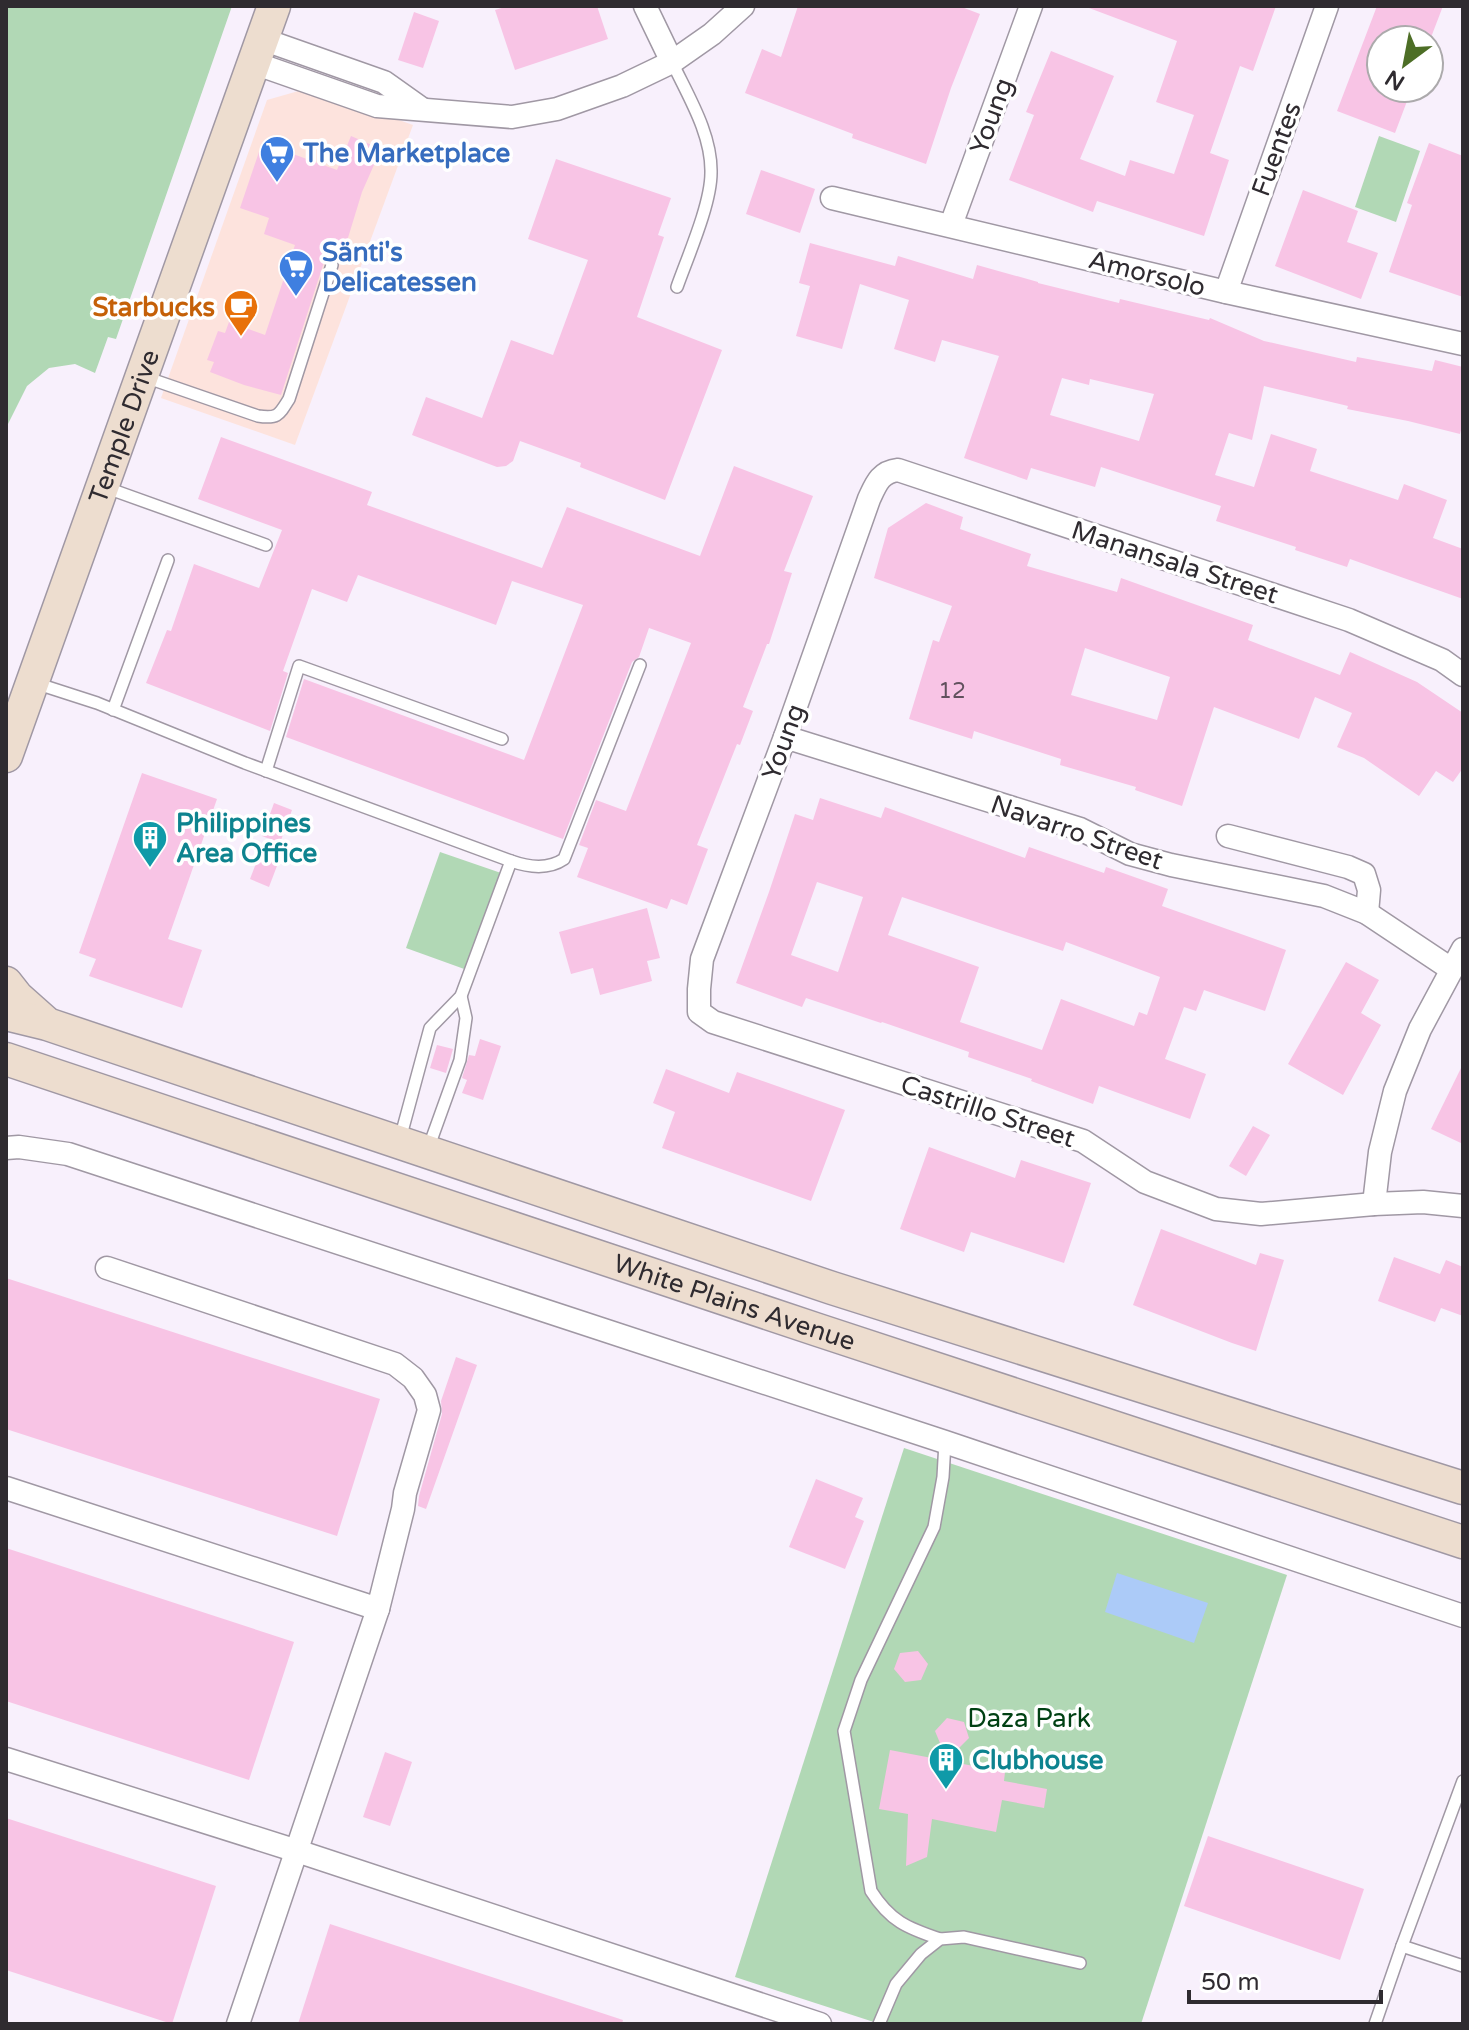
<svg xmlns="http://www.w3.org/2000/svg" width="1469" height="2030" viewBox="0 0 1469 2030" font-family="'Varela Round',sans-serif">
	<style>
		.commercial { fill: #fde3dd }
		.green { fill: #b1d8b5 }
		.water { fill: #accbf8 }
		.building { fill: #f8c4e5; fill-rule: evenodd }
		.lines { fill: none; stroke-linecap: round; stroke-linejoin: round }
		.lane-casing { stroke: #a098a4; stroke-width: 14 }
		.street-casing { stroke: #a098a4; stroke-width: 25 }
		.secondary-casing { stroke: #a098a4; stroke-width: 35 }
		.lane { stroke: #fff; stroke-width: 11 }
		.street { stroke: #fff; stroke-width: 22 }
		.secondary { stroke: #edddcf; stroke-width: 32 }
		.labels { text-anchor: middle; stroke-width: 7; stroke-linejoin: round; paint-order: stroke }
		.number-label { font-size: 22px; fill: #61515d }
		.street-label { font-size: 26px; fill: #2f2b30; stroke: #fff }
		.shop-label { font-size: 26px; font-weight: bold; fill: #366cbe; stroke: #fff; text-anchor: start }
		.food-label { font-size: 26px; font-weight: bold; fill: #c56008; stroke: #fff; text-anchor: end }
		.culture-label { font-size: 26px; font-weight: bold; fill: #0d838f; stroke: #fff; text-anchor: start }
		.park-label { font-size: 26px; fill: #014114; stroke: #fff }
	</style>
	<rect width="100%" height="100%" fill="#f8f0fc"/>
	<!-- commercial -->
	<polygon class="commercial" points="309,88 413,125 295,445 161,398 267,100"/>
	<!-- green -->
	<g class="green">
		<polygon points="6,6 232,6 116,339 108,337 95,373 75,364 49,368 27,386 6,428"/>
		<polygon points="1379,136 1420,151 1396,222 1355,207"/>
		<polygon points="440,852 501,873 467,970 406,948"/>
		<polygon points="904,1448 1287,1575 1141,2024 880,2024 735,1977"/>
	</g>
	<!-- water -->
	<polygon class="water" points="1117,1573 1208,1603 1194,1643 1105,1612"/>
	<!-- building -->
	<g class="building">
		<polygon points="508,6 597,6 608,39 515,70 495,10"/>
		<polygon points="798,6 959,6 980,14 951,88 926,164 852,138 853,134 745,93 762,49 781,57"/>
		<polygon points="1089,6 1276,6 1253,71 1240,66 1210,153 1229,160 1204,236 1097,201 1093,212 1009,180 1034,115 1026,112 1051,51 1114,76 1080,159 1125,176 1130,160 1174,174 1194,115 1156,102 1177,41 1089,8"/>
		<polygon points="1377,6 1443,6 1430,40 1381,40 1381,88 1412,88 1395,133 1337,111"/>
		<polygon points="414,12 439,21 423,68 398,60"/>
		<polygon points="351,136 381,149 362,192 340,264 338,259 334,257 327,258 324,262 281,395 244,385 210,372 214,362 207,360 218,331 225,333 229,322 265,335 295,245 264,234 269,218 240,208 259,152 267,155 271,146 337,170"/>
		<polygon points="1429,143 1463,156 1463,297 1389,272 1412,205 1407,203"/>
		<polygon points="556,159 671,198 658,235 664,237 637,317 722,350 665,500 580,467 581,463 520,441 513,461 506,466 497,467 412,435 426,397 482,418 511,340 553,355 588,260 528,239"/>
		<polygon points="761,170 815,189 800,233 746,214"/>
		<polygon points="1303,190 1358,211 1347,242 1378,253 1361,299 1275,266"/>
		<path d="M810 243 895 266 898 256 973 279 977 265 1038 282V283L1119 303 1120 299 1209 320 1210 318 1264 341 1356 362 1357 357 1432 371 1435 360 1463 367V422L1460 434 1408 421 1347 409 1348 406 1264 386 1252 440 1229 433 1215 475 1254 487 1271 434 1317 449 1310 471 1398 500 1404 484 1447 500 1433 538 1463 549V599L1350 559 1347 567 1295 550 1296 547 1216 521 1221 506 1101 467 1095 487 1031 468 1027 480 964 458 999 356 942 340 935 362 894 349 909 300 860 284 842 349 796 336 810 286 799 283ZM1062 378 1089 385 1090 379 1154 394 1139 441 1050 415Z"/>
		<polygon points="221,437 372,492 367,505 542,568 567,507 700,556 734,466 813,496 784,571 792,573 769,644 767,644 743,707 753,711 740,745 737,744 697,845 708,849 687,905 671,899 667,909 577,877 588,848 579,845 596,800 626,811 691,643 649,628 639,657 632,662 563,839 286,737 304,679 524,760 583,605 512,581 496,625 358,575 347,602 312,589 283,671 288,673 270,731 146,683 167,630 171,631 194,564 259,588 282,530 198,499"/>
		<path d="M926 503 963 517 960 529 1031 554 1027 566 1117 592 1121 578 1253 625 1248 640 1340 675 1350 652 1417 682 1463 713V768L1453 782 1436 771 1419 796 1364 758 1337 747 1352 713 1315 697 1299 739 1214 707 1182 806 1135 790 1136 787 1060 765 1061 759 974 731 972 739 909 719 933 640 939 642 952 606 874 578 888 528ZM1085 648 1170 677 1157 720 1071 695Z"/>
		<polygon points="142,773 217,799 168,939 202,950 182,1008 89,976 96,959 79,953"/>
		<path d="M820 798 881 818 885 807 1025 858 1029 847 1104 873 1106 867 1168 889 1162 906 1286 950 1265 1011 1204 990 1196 1011 1184 1007 1165 1059 1206 1074 1190 1119 1099 1086 1093 1104 1031 1081 1032 1079 968 1057 969 1052 882 1022 881 1023 806 998 802 1007 736 983 769 892 795 814 813 820ZM817 882 863 897 838 972 791 955ZM902 897 1063 951 1066 942 1160 977 1147 1015 1139 1012 1134 1026 1061 999 1042 1050 960 1022 979 967 888 935Z"/>
		<polygon points="274,803 292,810 280,843 262,836"/>
		<polygon points="261,850 280,858 269,887 250,879"/>
		<polygon points="647,908 660,958 647,961 652,981 600,995 593,968 571,974 559,932"/>
		<polygon points="1346,962 1379,980 1361,1013 1381,1025 1343,1095 1288,1064"/>
		<polygon points="480,1039 501,1046 483,1100 462,1093 467,1080 462,1078 469,1055 475,1056"/>
		<polygon points="437,1045 453,1049 446,1073 430,1068"/>
		<polygon points="1463,1064 1463,1144 1431,1129"/>
		<polygon points="666,1069 729,1093 737,1072 845,1110 811,1201 662,1148 675,1112 653,1103"/>
		<polygon points="1253,1126 1270,1135 1246,1176 1229,1166"/>
		<polygon points="929,1147 1015,1178 1021,1160 1091,1183 1064,1263 971,1232 964,1252 900,1229"/>
		<polygon points="1161,1229 1256,1265 1260,1253 1284,1260 1256,1351 1232,1343 1133,1305"/>
		<polygon points="1394,1257 1440,1274 1446,1260 1463,1267 1463,1316 1441,1308 1435,1322 1378,1301"/>
		<polygon points="6,1278 380,1399 337,1536 6,1429"/>
		<polygon points="456,1357 477,1365 426,1509 418,1506 419,1496 442,1414 441,1401"/>
		<polygon points="816,1479 863,1498 855,1517 864,1521 845,1569 789,1547"/>
		<polygon points="6,1548 294,1642 249,1780 6,1701"/>
		<polygon points="918,1651 928,1664 921,1680 905,1682 894,1669 900,1653"/>
		<polygon points="947,1718 964,1722 969,1738 947,1760 935,1731"/>
		<polygon points="890,1750 1005,1772 1004,1781 1047,1789 1044,1808 1002,1800 996,1832 932,1819 927,1857 906,1866 908,1814 879,1809"/>
		<polygon points="385,1752 412,1762 390,1826 363,1817"/>
		<polygon points="6,1818 216,1886 172,2024 6,1970"/>
		<polygon points="1208,1836 1364,1889 1340,1960 1184,1906"/>
		<polygon points="330,1924 623,2020 622,2024 298,2024"/>
	</g>
	<g class="lines">
		<defs>
			<g id="lane">
				<path d="M672 62C688 96 712 134 711 173 711 204 688 256 677 287"/>
				<path d="M142 376 258 416C278 419 279 415 289 399L332 265"/>
				<polyline points="107,488 266,545"/>
				<path d="M35 683 97 703 245 763 511 861C528 867 548 870 564 859L640 665"/>
				<polyline points="113,710 168,560"/>
				<polyline points="266,771 299,666 502,739"/>
				<polyline points="400,1139 430,1028 461,996 511,861"/>
				<polyline points="428,1149 460,1060 466,1018 461,996"/>
				<path d="M940 1939C907 1928 890 1921 871 1891L844 1731 861 1680 934 1527 943 1477 945 1442"/>
				<polyline points="1402,1946 1463,1966"/>
				<polyline points="879,2024 896,1984 921,1954 940,1939 964,1937 1080,1963"/>
				<polyline points="1375,2024 1402,1946 1463,1781"/>
			</g>
			<g id="street">
				<polyline points="645,6 672,62"/>
				<polyline points="262,39 384,82 422,109"/>
				<polyline points="254,63 377,106 512,117 557,109 622,86 672,62 712,34 743,6"/>
				<polyline points="832,198 1226,292 1463,344"/>
				<polyline points="951,225 1031,6"/>
				<polyline points="1226,292 1327,6"/>
				<path d="M1463 675 1442 660 1349 620 898 470C880 472 876 484 869 499L785 737 702 959 699 989V1012L713 1022 1083 1141 1145 1182 1216 1209 1261 1214 1374 1204 1423 1202 1463 1206"/>
				<polyline points="785,737 1080,829 1130,854 1171,865 1324,896 1367,913 1451,969"/>
				<polyline points="1228,836 1348,867 1364,874 1369,890 1367,913"/>
				<polyline points="6,1148 19,1147 68,1154 945,1442 1463,1616"/>
				<polyline points="1374,1204 1380,1152 1395,1091 1420,1029 1463,949"/>
				<polyline points="6,1488 378,1609 403,1509 405,1493 429,1410 425,1395 413,1378 395,1364 107,1268"/>
				<polyline points="6,1759 297,1851 820,2024"/>
				<polyline points="238,2024 378,1609"/>
			</g>
			<g id="secondary">
				<path id="s1" d="M6 756 274 6"/>
				<polyline points="6,983 17,997 44,1021"/>
				<polyline points="6,1014 47,1024 832,1288 1463,1488"/>
				<path id="s2" d="M6 1059 818 1330 1463 1542"/>
			</g>
		</defs>
		<!-- lane casing -->
		<use href="#lane" class="lane-casing"/>
		<!-- street casing -->
		<use href="#street" class="street-casing"/>
		<!-- secondary casing -->
		<use href="#secondary" class="secondary-casing"/>
		<!-- lane -->
		<use href="#lane" class="lane"/>
		<!-- street -->
		<use href="#street" class="street"/>
		<!-- secondary -->
		<use href="#secondary" class="secondary"/>
	</g>
	<!-- icons -->
	<defs>
		<symbol id="supermarket-pin" viewBox="-11 -11 22 30"><path d="M0 17L-7.5 6A9.5 9.5 0 1 1 7.5 6Z" fill="#3f7fe0" stroke="#fff"/><path d="M-6-5.5h2.5l.6 2H6L4.5 2H-2.5L-4.4-4H-6ZM-1.5 3.2a1.3 1.3 0 1 0 .1 0ZM3 3.2a1.3 1.3 0 1 0 .1 0Z" fill="#fff"/></symbol>
		<symbol id="cafe-pin" viewBox="-11 -11 22 30"><path d="M0 17L-7.5 6A9.5 9.5 0 1 1 7.5 6Z" fill="#e8710a" stroke="#fff"/><path d="M-5.5-4.5H6V0H3Q3 3.5 0 3.5H-2.5Q-5.5 3.5-5.5 0ZM3-3.2v2h1.7v-2ZM-6 4.5H4V6H-6Z" fill="#fff"/></symbol>
		<symbol id="building-pin" viewBox="-11 -11 22 30"><path d="M0 17L-7.5 6A9.5 9.5 0 1 1 7.5 6Z" fill="#0f9aa8" stroke="#fff"/><path d="M-4-6H4V6H1V3H-1V6H-4ZM-2.5-4.3h1.7v1.8h-1.7ZM.8-4.3h1.7v1.8H.8ZM-2.5-1h1.7V.8h-1.7ZM.8-1h1.7V.8H.8Z" fill="#fff"/></symbol>
	</defs>
	<g fill-rule="evenodd">
		<use href="#supermarket-pin" x="257" y="133" width="40" height="54"/>
		<use href="#supermarket-pin" x="276" y="247" width="40" height="54"/>
		<use href="#cafe-pin" x="221" y="287" width="40" height="54"/>
		<use href="#building-pin" x="130" y="818" width="40" height="54"/>
		<use href="#building-pin" x="926" y="1740" width="40" height="54"/>
	</g>
	<g class="labels">
		<!-- number labels -->
		<g class="number-label">
			<text x="952" y="698">12</text>
		</g>
		<!-- street labels -->
		<g class="street-label">
			<text transform="translate(991 116) rotate(-70)" y="9">Young</text>
			<text transform="translate(1276 149) rotate(-70)" y="9">Fuentes</text>
			<text transform="translate(1147 273) rotate(14)" y="9">Amorsolo</text>
			<text dy="9" stroke="none"><textPath href="#s1" startOffset="350">Temple Drive</textPath></text>
			<text transform="translate(1175 562) rotate(18)" y="9">Manansala Street</text>
			<text transform="translate(783 742) rotate(-70)" y="9">Young</text>
			<text transform="translate(1077 832) rotate(19)" y="9">Navarro Street</text>
			<text transform="translate(988 1111) rotate(18)" y="9">Castrillo Street</text>
			<text dy="9" stroke="none"><textPath href="#s2" startOffset="768">White Plains Avenue</textPath></text>
		</g>
		<!-- shop labels -->
		<g class="shop-label">
			<text x="303" y="162">The Marketplace</text>
			<text x="322" y="261">Sänti's<tspan x="322" dy="30">Delicatessen</tspan></text>
		</g>
		<!-- food labels -->
		<g class="food-label">
			<text x="215" y="316">Starbucks</text>
		</g>
		<!-- culture labels -->
		<g class="culture-label">
			<text x="176" y="832">Philippines<tspan x="176" dy="30">Area Office</tspan></text>
			<text x="972" y="1769">Clubhouse</text>
		</g>
		<!-- park labels -->
		<g class="park-label">
			<text x="1029" y="1727">Daza Park</text>
		</g>
	</g>
	<!-- border -->
	<rect width="1469" height="2030" fill="none" stroke="#2f2b30" stroke-width="16"/>
	<!-- north arrow -->
	<g transform="translate(1405 64) rotate(212)"><circle r="38" fill="#ffffff" stroke="#acaaac" stroke-width="2"/>
	<path d="M0-6L14 30L0 20L-14 30Z" fill="#4d6e26"/>
	<text y="-12" font-size="22" font-weight="bold" text-anchor="middle" fill="#2f2b30">N</text>
	</g>
	<!-- scale -->
	<path d="M1189 1990v12h192v-12" fill="none" stroke="#2f2b30" stroke-width="4"/>
	<text x="1201" y="1990" font-size="24" fill="#2f2b30" stroke="#ffffff" stroke-width="6" paint-order="stroke">50 m</text>
</svg>
